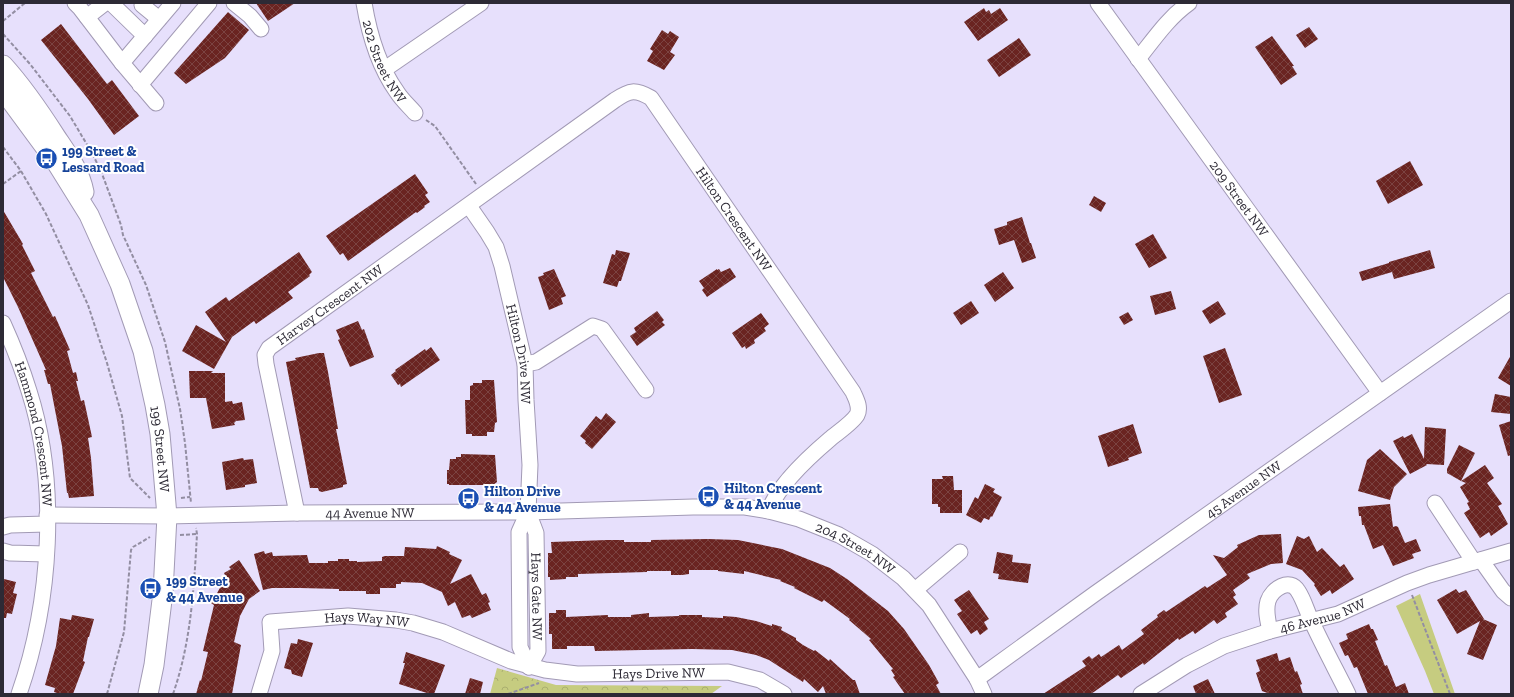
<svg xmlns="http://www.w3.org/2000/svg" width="1514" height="697" viewBox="0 0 1514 697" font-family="'Zilla Slab',serif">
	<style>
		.grass { fill: #c6cc80 }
		.park { fill: url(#park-crowns) }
		.building { fill: url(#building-cross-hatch) }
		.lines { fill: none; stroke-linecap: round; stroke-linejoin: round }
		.minor-casing { stroke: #a29ab5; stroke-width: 17 }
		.major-casing { stroke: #a29ab5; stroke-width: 21 }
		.path { stroke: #938ea2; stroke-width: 2; stroke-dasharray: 4 2; stroke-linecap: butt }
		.minor { stroke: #fff; stroke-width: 15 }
		.major { stroke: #fff; stroke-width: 19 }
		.labels { text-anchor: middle; stroke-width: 4; stroke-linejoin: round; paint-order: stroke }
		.street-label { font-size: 14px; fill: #2d2a35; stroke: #fff }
		.transit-label { font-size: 14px; font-weight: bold; fill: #164399; stroke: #fff; text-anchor: start }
	</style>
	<defs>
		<pattern id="park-crowns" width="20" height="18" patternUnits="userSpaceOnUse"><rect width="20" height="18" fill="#c6cc80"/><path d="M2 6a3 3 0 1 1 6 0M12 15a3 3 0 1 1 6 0" fill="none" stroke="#aaaf6f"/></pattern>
		<pattern id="building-cross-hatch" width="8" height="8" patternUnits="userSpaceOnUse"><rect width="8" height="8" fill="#6a2421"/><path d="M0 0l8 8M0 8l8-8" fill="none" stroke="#7b4341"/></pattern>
	</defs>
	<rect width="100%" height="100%" fill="#e7e0fc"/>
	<!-- grass -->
	<polygon class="grass" points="1420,594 1455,694 1434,694 1425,671 1396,606"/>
	<!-- park -->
	<polygon class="park" points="497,668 556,685 722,686 711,694 490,694"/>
	<!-- building -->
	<g class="building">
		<polygon points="256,3 295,3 268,21"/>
		<polygon points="984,8 986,12 989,10 991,14 1000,8 1008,20 978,41 964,22"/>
		<polygon points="228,12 249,30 225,58 186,84 174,73"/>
		<polygon points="61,24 107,84 112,80 139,116 114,135 88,99 41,40"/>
		<polygon points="1309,27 1318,39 1305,48 1296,35"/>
		<polygon points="662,30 668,34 670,31 679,37 670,52 675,55 664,70 647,61 653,51 650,49"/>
		<polygon points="1272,36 1294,66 1292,66 1297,74 1281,85 1255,47"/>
		<polygon points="1019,38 1031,55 999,77 987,60"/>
		<polygon points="1410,161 1423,185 1388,204 1376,181"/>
		<polygon points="415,174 428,193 425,195 430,202 424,206 425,207 417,213 416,212 348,261 343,253 340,255 326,236"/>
		<polygon points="1094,196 1106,203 1101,212 1089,205"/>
		<polygon points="3,210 23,244 22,245 35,271 31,273 53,317 55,316 70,350 67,351 73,373 76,372 78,381 76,381 81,401 84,400 92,437 88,438 91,458 94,496 69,498 68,493 67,493 62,446 50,384 48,384 44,370 46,370 18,307 3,277"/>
		<polygon points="1022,217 1030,243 1031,243 1036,258 1022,263 1014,240 999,245 994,229 1007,225 1007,222"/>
		<polygon points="1153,234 1167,258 1149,268 1135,244"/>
		<polygon points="616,250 630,253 621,281 619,281 617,287 603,283 612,254 615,255"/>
		<polygon points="1430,250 1435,268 1394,279 1392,272 1362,281 1359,272 1389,263 1389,262"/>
		<polygon points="299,252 312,272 309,275 310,276 288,292 293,298 256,324 254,321 232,337 214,369 182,351 196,325 226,342 205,312 226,297 229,301"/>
		<polygon points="730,268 736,277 707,297 702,290 704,288 699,281 717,269 717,270 719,269 721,272"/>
		<polygon points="554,269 566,296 561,298 563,304 549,310 538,277 544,275 543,273"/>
		<polygon points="1003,272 1014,288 995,302 984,285"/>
		<polygon points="1171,291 1176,309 1155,315 1150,296"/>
		<polygon points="971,301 979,313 961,325 953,313"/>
		<polygon points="1218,301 1226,314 1210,324 1202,311"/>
		<polygon points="657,311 664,320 662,322 665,325 637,346 630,336 636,332 634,328"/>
		<polygon points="1128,312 1133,320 1124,325 1119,317"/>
		<polygon points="761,313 769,324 764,328 766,331 754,340 755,343 746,349 745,346 742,348 732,333"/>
		<polygon points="358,321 362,330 364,329 374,357 350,367 338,340 340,339 336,330"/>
		<polygon points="431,347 440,360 401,387 400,384 398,385 391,375 396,371 395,370 425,349 426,351"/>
		<polygon points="1225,348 1242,395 1219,403 1203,356"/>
		<polygon points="319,353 324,353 328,372 338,429 336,429 347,484 343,485 343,487 322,492 319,491 318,488 310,488 286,362 296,360 295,358"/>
		<polygon points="1511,355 1511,386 1498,378"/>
		<polygon points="189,371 213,371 211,373 225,373 225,402 232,401 233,404 242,402 245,420 236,421 234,423 235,425 212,429 206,398 190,398"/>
		<polygon points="482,380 494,380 497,422 495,423 494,432 487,432 487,436 472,436 472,434 466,434 465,400 470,400 470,386 473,385 473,383 482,383"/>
		<polygon points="1495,394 1511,397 1511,414 1491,412"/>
		<polygon points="606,413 616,422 592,449 585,443 586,441 580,436 596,416 601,420"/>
		<polygon points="1511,421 1511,455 1508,456 1499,425"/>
		<polygon points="1133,424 1142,453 1128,458 1129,460 1108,467 1098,436"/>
		<polygon points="1425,427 1446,429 1444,465 1426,464 1427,465 1410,474 1393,441 1403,436 1404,438 1412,434 1424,459"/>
		<polygon points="1459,445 1475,453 1461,481 1447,473 1447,469"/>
		<polygon points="1380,449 1407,474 1394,487 1390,500 1358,491 1367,460"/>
		<polygon points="461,454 495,455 497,482 493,485 449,485 449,484 447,484 447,470 449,470 450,459 456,459 456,457 461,457"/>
		<polygon points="243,458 244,460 253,459 257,483 245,485 245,487 226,490 222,462"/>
		<polygon points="1485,465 1494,478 1487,483 1502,504 1498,506 1508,524 1491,536 1489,532 1480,538 1464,513 1470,509 1467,503 1469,502 1460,487 1466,483 1461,481"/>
		<polygon points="942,476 953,476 954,490 962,490 962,513 940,513 940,507 938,507 938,504 932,504 932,479 943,479"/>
		<polygon points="985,484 995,489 993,492 1002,497 992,517 991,516 989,520 984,518 981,523 966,515 975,497 978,499"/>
		<polygon points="1390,504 1393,527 1396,526 1398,527 1405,543 1416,539 1421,551 1412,554 1414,558 1393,566 1383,545 1373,549 1364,525 1362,525 1361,516 1359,516 1358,507"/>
		<polygon points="1281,534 1283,563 1271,564 1247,574 1250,578 1233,590 1236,595 1233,597 1238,604 1225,613 1227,617 1217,624 1214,620 1195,634 1193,631 1179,640 1178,638 1144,665 1143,663 1121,678 1118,675 1091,694 1043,694 1086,666 1082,661 1089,656 1092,659 1099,654 1101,657 1119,645 1122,650 1144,634 1141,630 1158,617 1157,615 1164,610 1166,612 1205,586 1207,588 1227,575 1213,555 1224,558 1238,547 1237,545 1259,535"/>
		<polygon points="1297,536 1304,539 1309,536 1317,552 1322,548 1340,567 1344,564 1354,579 1332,594 1330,590 1321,596 1314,585 1315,584 1302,570 1286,564"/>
		<polygon points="708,539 738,540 782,549 830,568 847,579 888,611 904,629 929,665 939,683 936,685 941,694 905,694 893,677 895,676 891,670 893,669 869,640 871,639 849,620 850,619 824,600 822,602 794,588 795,587 780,581 781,580 744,571 744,574 718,571 718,570 689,570 689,574 682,575 671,575 671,571 647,571 647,572 578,574 578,577 566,577 566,579 550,580 550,577 548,577 548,553 552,553 551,542 607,540 624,540 624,542 651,542 651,540"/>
		<polygon points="437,546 450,552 449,554 462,560 450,584 471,574 482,595 486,593 490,602 488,603 491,610 472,618 470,615 462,618 455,602 448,606 442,592 422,583 401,582 401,584 396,584 396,588 380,588 380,594 366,594 366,591 339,591 339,589 300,588 272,588 263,590 254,554 264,551 265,554 272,552 273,556 307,555 309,563 328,563 328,561 338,561 338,559 349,559 349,561 357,561 357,562 382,561 382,557 385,556 404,556 405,547 436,549"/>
		<polygon points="997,552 1013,555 1012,562 1031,564 1028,583 998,579 999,574 993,573"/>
		<polygon points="239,560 260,591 249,599 240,616 234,642 241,645 232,694 196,694 200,680 201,681 208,652 203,651 214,605 209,602 213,594 216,595 226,577 224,573 231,569 229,567"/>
		<polygon points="4,579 16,582 13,593 17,594 12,614 7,613 6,618 3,618 3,584"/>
		<polygon points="1456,589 1459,593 1466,590 1484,619 1483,619 1497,625 1483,660 1467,654 1480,621 1457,634 1437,600"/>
		<polygon points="969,590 989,619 984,622 988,629 980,635 977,630 971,634 957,614 962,611 954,600"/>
		<polygon points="556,610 566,610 566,617 608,615 608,617 631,617 631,615 649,613 649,617 679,616 679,615 702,615 702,617 723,618 723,616 736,617 756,621 772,626 772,624 782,627 781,630 796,638 796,640 803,645 814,651 815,650 829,661 830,659 853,680 855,680 860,694 826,694 823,686 818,692 804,679 803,682 769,660 756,655 732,650 692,649 595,651 594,646 567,646 567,649 552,649 552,634 549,634 549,613 556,613"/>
		<polygon points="72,615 94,619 89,637 88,637 83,661 85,662 73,694 60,694 54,692 55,688 45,685 56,646 60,618 71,620"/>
		<polygon points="1369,624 1371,629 1373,629 1378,640 1375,641 1385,666 1387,665 1396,687 1405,683 1409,694 1368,694 1357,667 1354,668 1348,655 1345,656 1339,643 1348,639 1346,634"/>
		<polygon points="298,639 313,643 302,677 292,674 291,670 284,668 291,643 297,644"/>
		<polygon points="406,652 445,665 434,694 430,694 399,684 405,663 403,663"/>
		<polygon points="1277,653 1279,661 1290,657 1295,672 1297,671 1302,684 1300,685 1303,694 1270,694 1262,691 1256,673 1260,671 1256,660"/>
		<polygon points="470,678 483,682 480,694 465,694"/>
		<polygon points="1208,679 1215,694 1196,694 1193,686"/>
	</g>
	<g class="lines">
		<defs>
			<g id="minor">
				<polyline points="75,3 80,8 122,63 156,103"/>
				<polyline points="111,3 145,36"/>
				<polyline points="234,3 250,16 261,29"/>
				<path id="s1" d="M364 3C369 33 379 67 397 92 402 100 409 106 415 113"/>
				<path id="s2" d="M1098 3 1380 393"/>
				<polyline points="142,5 159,19"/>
				<polyline points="87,17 105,3"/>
				<path d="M1138 59C1154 39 1168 18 1189 3"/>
				<polyline points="122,63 173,3"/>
				<polyline points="385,69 481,3"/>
				<polyline points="140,85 209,3"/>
				<path id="s3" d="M469 206 487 232 496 247 502 266 525 364 526 400 530 465 528 512 519 532 520 647 529 667"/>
				<path id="s4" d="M3 323C13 345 22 368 29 391 59 485 51 602 19 694"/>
				<polyline points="525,364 536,362 593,326 602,329 646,390"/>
				<polyline points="1435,503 1474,562"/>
				<path id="s5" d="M528 512 536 533 538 651 529 667"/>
				<path id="s6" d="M297 513 266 364 265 355 269 348 615 100C630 90 635 89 651 98L853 392C856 399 861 407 857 415 852 423 837 433 830 439 810 456 777 486 769 511"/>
				<path id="s7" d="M47 515 167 516 297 513 528 512 693 507H745L769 511 799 519 839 535 872 554 903 578 929 605 977 679 984 694"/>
				<polyline points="3,527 10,525 47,524"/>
				<polyline points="3,551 10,553 46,554"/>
				<polyline points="1481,560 1503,591 1511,598"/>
				<polyline points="915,590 960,552"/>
				<path d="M1270 631C1268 621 1265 611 1268 601 1272 589 1290 577 1298 591 1304 600 1307 612 1312 622 1323 646 1336 670 1348 694"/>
				<path id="s8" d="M977 679 1096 593 1511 301"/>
				<path id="s9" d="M259 694 272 651 270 622 348 616 396 620 413 623 443 632 511 661 545 670 577 674 728 672 760 680 784 694"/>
				<path id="s10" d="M1141 694 1187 665 1224 646 1270 631 1338 614 1407 583 1429 575 1511 551"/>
			</g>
			<g id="major">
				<path d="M3 65C23 87 40 112 56 137 68 155 80 171 84 192"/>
				<path id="s11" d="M3 90 56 162 89 215 120 284 143 351 155 405 160 434 167 516 163 592 154 665 148 694"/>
			</g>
		</defs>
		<!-- minor casing -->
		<use href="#minor" class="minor-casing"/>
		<!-- major casing -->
		<use href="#major" class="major-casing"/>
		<!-- path -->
		<g class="path">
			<polyline points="3,21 25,3"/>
			<polyline points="3,34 30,64 70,116 92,153 101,171 121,225 123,235 146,285 165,342 180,409 185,443 191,503"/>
			<polyline points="426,120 435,126 476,184"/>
			<polyline points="3,147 21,171 46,214 88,305 107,363 122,416 130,478 150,498"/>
			<polyline points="3,184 21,171"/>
			<polyline points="181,498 190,497"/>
			<polyline points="180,535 197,534"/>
			<polyline points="1412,595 1450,694"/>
			<polyline points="107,694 124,632 131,550 133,547 150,537"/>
			<path d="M173 694C191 643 194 588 197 534L196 528"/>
			<polyline points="508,694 539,683"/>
		</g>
		<!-- minor -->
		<use href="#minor" class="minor"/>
		<!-- major -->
		<use href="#major" class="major"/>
	</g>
	<!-- icons -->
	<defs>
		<symbol id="bus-disc" viewBox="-11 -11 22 22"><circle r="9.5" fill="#1a4fb4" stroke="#fff"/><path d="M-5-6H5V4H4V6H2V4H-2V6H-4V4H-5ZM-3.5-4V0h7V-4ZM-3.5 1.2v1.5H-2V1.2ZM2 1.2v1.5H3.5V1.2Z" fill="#fff"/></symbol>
	</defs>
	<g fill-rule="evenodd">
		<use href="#bus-disc" x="34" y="146" width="25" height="25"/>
		<use href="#bus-disc" x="696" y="484" width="25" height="25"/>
		<use href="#bus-disc" x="456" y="486" width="25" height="25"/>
		<use href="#bus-disc" x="138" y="576" width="25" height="25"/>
	</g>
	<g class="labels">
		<!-- street labels -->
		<g class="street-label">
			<text dy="5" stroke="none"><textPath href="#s1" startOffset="62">202 Street NW</textPath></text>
			<text dy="5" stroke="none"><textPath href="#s2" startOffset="241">209 Street NW</textPath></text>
			<text dy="5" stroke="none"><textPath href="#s6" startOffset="781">Hilton Crescent NW</textPath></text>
			<text dy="5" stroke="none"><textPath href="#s6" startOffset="244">Harvey Crescent NW</textPath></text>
			<text dy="5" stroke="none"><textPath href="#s3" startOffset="159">Hilton Drive NW</textPath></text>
			<text dy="5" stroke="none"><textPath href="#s4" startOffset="116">Hammond Crescent NW</textPath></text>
			<text dy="5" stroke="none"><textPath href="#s11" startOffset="398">199 Street NW</textPath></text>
			<text dy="5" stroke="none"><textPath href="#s8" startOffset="327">45 Avenue NW</textPath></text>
			<text dy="5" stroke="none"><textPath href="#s7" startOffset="323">44 Avenue NW</textPath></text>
			<text dy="5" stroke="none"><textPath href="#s7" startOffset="817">204 Street NW</textPath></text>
			<text dy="5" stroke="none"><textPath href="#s5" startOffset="86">Hays Gate NW</textPath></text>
			<text dy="5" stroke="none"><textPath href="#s10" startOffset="199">46 Avenue NW</textPath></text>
			<text dy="5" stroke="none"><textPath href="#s9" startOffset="171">Hays Way NW</textPath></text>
			<text dy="5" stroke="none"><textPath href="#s9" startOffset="472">Hays Drive NW</textPath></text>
		</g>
		<!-- transit labels -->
		<g class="transit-label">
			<text x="62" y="156">199 Street &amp;<tspan x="62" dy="16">Lessard Road</tspan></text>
			<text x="724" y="493">Hilton Crescent<tspan x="724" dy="16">&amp; 44 Avenue</tspan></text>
			<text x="484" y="496">Hilton Drive<tspan x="484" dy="16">&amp; 44 Avenue</tspan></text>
			<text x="166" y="586">199 Street<tspan x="166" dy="16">&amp; 44 Avenue</tspan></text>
		</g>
	</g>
	<!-- border -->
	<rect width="1514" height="697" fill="none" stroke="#2d2a35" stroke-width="8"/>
</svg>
